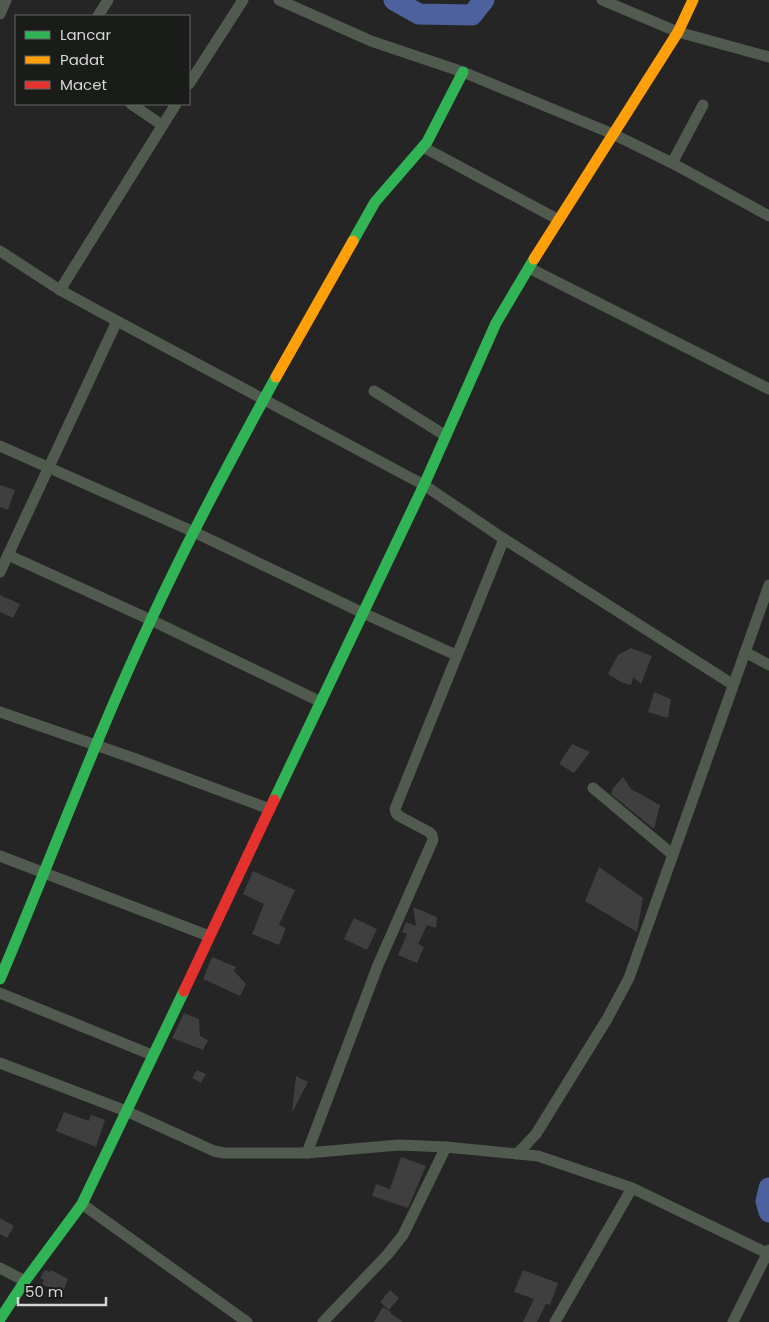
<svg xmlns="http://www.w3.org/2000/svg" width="769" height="1322" viewBox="0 0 769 1322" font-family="Poppins,sans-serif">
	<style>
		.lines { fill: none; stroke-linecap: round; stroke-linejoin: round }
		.river { stroke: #4c619d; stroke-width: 21 }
		.building { fill: #3e3f3e }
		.street { stroke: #505a4e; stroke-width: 11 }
		.fast { stroke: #30b455; stroke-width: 11 }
		.slow { stroke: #ff9f0a; stroke-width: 11 }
		.jam { stroke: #e5322d; stroke-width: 11 }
	</style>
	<rect width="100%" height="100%" fill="#242524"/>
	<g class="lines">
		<!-- river -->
		<g class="river">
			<polyline points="394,0 419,14 472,15 484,0"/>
			<polyline points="769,1188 766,1201 769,1212"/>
		</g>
	</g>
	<!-- building -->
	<g class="building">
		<polygon points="0,485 15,490 8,510 0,507"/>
		<polygon points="0,595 20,604 13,618 0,612"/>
		<polygon points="631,648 652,656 641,684 633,677 631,685 621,682 608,674 618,655"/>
		<polygon points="654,692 671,699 668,718 648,712"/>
		<polygon points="572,744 590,752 574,773 559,764"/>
		<polygon points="623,777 631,789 660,805 654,829 611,794 613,788"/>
		<polygon points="599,867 643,898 637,932 585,901"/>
		<polygon points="253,871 295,890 279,925 286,928 279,945 252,934 264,904 243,894"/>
		<polygon points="413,907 437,917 436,928 427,925 418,944 424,947 417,963 398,955 407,934 402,932 406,922 416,926"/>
		<polygon points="354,918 377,929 367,950 344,939"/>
		<polygon points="212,957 236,967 234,971 246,984 240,996 203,979"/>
		<polygon points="184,1013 199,1019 200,1036 208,1040 203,1050 172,1038"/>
		<polygon points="197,1070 206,1074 201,1083 192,1078"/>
		<polygon points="296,1076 308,1082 293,1111 292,1111"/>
		<polygon points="64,1112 89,1121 91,1115 105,1120 96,1147 56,1131"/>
		<polygon points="401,1157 426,1166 408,1208 372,1196 376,1184 390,1189"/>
		<polygon points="0,1218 14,1226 7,1238 0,1234"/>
		<polygon points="45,1270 49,1272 51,1270 68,1279 62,1294 42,1284 44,1280 40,1278"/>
		<polygon points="523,1270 558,1283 550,1305 546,1304 537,1322 523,1322 534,1299 514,1292"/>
		<polygon points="390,1290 399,1298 389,1310 380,1302"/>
		<polygon points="383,1307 391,1312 390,1313 403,1322 374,1322"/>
	</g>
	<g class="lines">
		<!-- street -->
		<g class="street">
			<polyline points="279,0 371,41 463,72 613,134 672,163 769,216"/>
			<polyline points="602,0 678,32 769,57"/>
			<polyline points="0,14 6,0"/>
			<polyline points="98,16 108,0"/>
			<polyline points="189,84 243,0"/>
			<polyline points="131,104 162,125"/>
			<polyline points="423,147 559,220"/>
			<polyline points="672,163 703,105"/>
			<polyline points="0,251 60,290 117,321 424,485 504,539 732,684"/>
			<polyline points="529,268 769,389"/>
			<polyline points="60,290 176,104"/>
			<polyline points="374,391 446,436"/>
			<polyline points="0,446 194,532 363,613 456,655"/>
			<polyline points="8,555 151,620 321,702"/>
			<polyline points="0,572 117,321"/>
			<polyline points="745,652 769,665"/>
			<polyline points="0,712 133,758 270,809"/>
			<polyline points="593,788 672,854"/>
			<polyline points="0,856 209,936"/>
			<polyline points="0,993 152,1055"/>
			<polyline points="0,1063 126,1111 214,1151 224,1153 307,1153 399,1145 446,1147 538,1156 632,1188 769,1254"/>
			<polyline points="307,1153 378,965 433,840 432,835 429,832 399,816 396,813 395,809 504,539"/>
			<polyline points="517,1154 536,1134 607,1019 629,978 769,585"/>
			<polyline points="82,1204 247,1322"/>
			<polyline points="0,1268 25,1281"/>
			<polyline points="323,1322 388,1254 403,1235 446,1147"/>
			<polyline points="555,1322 632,1188"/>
			<polyline points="733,1322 769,1250"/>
		</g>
		<!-- fast -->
		<g class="fast">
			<polyline points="353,241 375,202 427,142 463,72"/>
			<polyline points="274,800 424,485 496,323 534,259"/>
			<path d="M0 979C51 859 96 737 151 620 189 537 232 457 276 377"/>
			<polyline points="0,1319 25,1281 82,1204 184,991"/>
		</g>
		<!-- slow -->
		<g class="slow">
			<polyline points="534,259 678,32 693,0"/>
			<polyline points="276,377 353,241"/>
		</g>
		<!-- jam -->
		<polyline class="jam" points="184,991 274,800"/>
	</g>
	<!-- legend -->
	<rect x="15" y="15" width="175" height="90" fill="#1a1c1a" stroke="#656765"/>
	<rect x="25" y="31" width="25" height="8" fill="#30b455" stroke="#656765"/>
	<text x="60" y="40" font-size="15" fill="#d5d7d5">Lancar</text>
	<rect x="25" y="56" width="25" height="8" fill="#ff9f0a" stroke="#656765"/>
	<text x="60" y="65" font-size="15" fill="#d5d7d5">Padat</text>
	<rect x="25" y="81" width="25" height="8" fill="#e5322d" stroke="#656765"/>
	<text x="60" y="90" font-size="15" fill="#d5d7d5">Macet</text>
	<!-- scale -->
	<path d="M18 1297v8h88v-8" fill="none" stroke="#d5d7d5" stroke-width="2.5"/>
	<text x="25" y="1297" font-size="15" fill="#d5d7d5" stroke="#1a1c1a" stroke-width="4" paint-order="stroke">50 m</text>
</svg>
